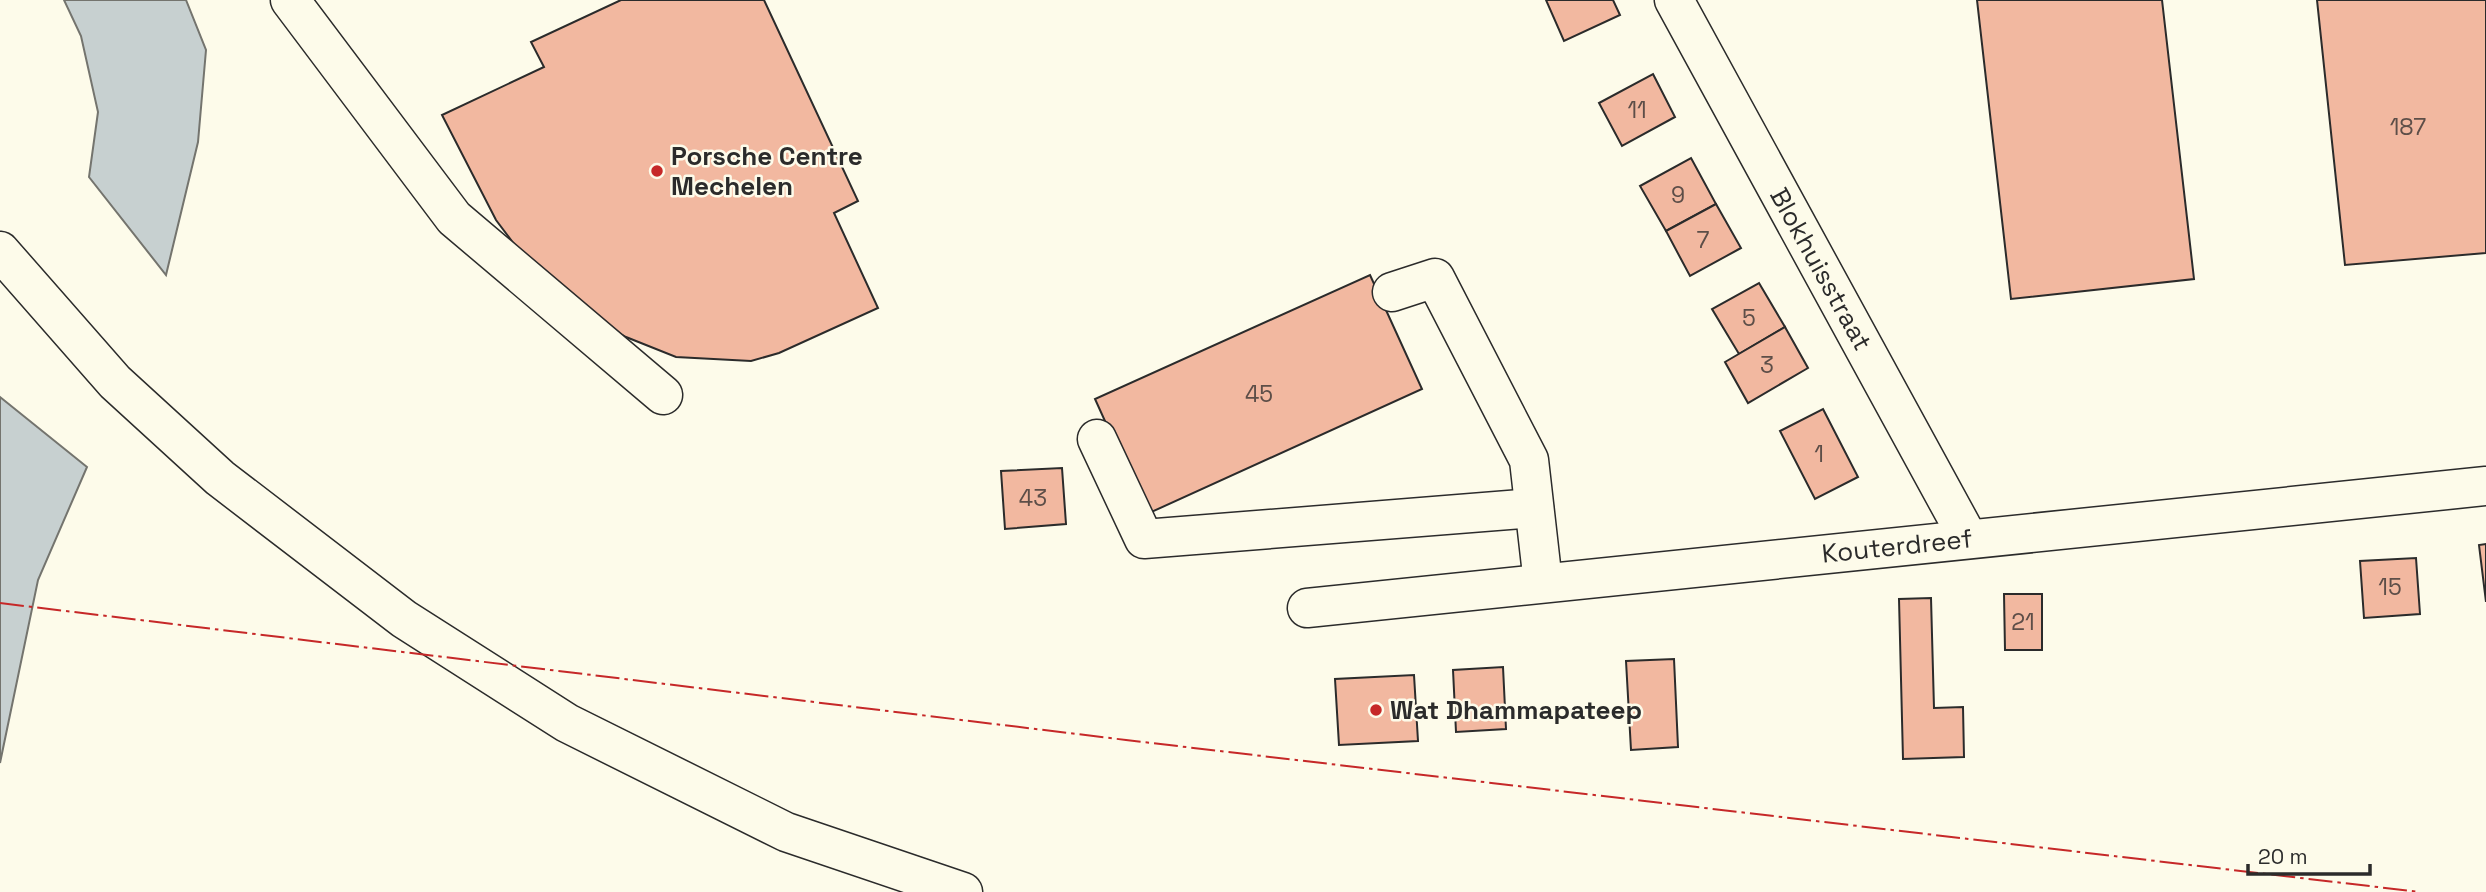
<svg xmlns="http://www.w3.org/2000/svg" width="2486" height="892" viewBox="0 0 2486 892" font-family="'Space Grotesk',sans-serif">
	<style>
		.water { fill: #c7d0d0; stroke: #74746e; stroke-width: 2 }
		.building { fill: #f2b8a0; stroke: #2b2b2b; stroke-width: 2 }
		.lines { fill: none; stroke-linecap: round; stroke-linejoin: round }
		.minor-casing { stroke: #2b2b2b; stroke-width: 41 }
		.highway-casing { stroke: #2b2b2b; stroke-width: 41 }
		.minor { stroke: #fdfbea; stroke-width: 38 }
		.highway { stroke: #fdfbea; stroke-width: 38 }
		.power { stroke: #c62828; stroke-width: 2; stroke-dasharray: 24 5 3.5 5; stroke-linecap: butt }
		.poi-dot { fill: #c62828; stroke: #fdfbea; stroke-width: 2.5 }
		.labels { text-anchor: middle; stroke-width: 5; stroke-linejoin: round; paint-order: stroke }
		.number-label { font-size: 23px; fill: #5d4e48 }
		.poi-label { font-size: 26px; font-weight: bold; fill: #2b2b2b; stroke: #fdfbea; text-anchor: start }
		.street-label { font-size: 26px; fill: #2b2b2b; stroke: #fdfbea }
	</style>
	<rect width="100%" height="100%" fill="#fdfbea"/>
	<!-- water -->
	<g class="water">
		<polygon points="64,0 186,0 206,50 198,142 166,275 89,177 98,112 81,36"/>
		<polygon points="0,397 87,467 38,580 0,763"/>
	</g>
	<!-- building -->
	<g class="building">
		<polygon points="621,0 764,0 858,201 834,213 878,308 779,353 751,361 676,357 626,337 596,320 517,248 496,220 442,115 544,67 531,42"/>
		<polygon points="1546,0 1613,0 1620,15 1564,41"/>
		<polygon points="1977,0 2162,0 2194,279 2011,299"/>
		<polygon points="2317,0 2486,0 2486,253 2345,265"/>
		<polygon points="1653,74 1675,117 1622,146 1599,103"/>
		<polygon points="1691,158 1716,204 1666,231 1640,186"/>
		<polygon points="1716,204 1741,248 1690,276 1666,231"/>
		<polygon points="1370,275 1422,389 1147,514 1095,399"/>
		<polygon points="1759,283 1785,327 1739,354 1712,309"/>
		<polygon points="1785,327 1808,368 1748,403 1725,362"/>
		<polygon points="1823,409 1858,477 1815,499 1780,431"/>
		<polygon points="1062,468 1066,524 1005,529 1001,471"/>
		<polygon points="2486,544 2486,602 2479,545"/>
		<polygon points="2416,558 2420,614 2364,618 2360,561"/>
		<polygon points="2004,594 2042,594 2042,650 2005,650"/>
		<polygon points="1931,598 1934,708 1963,707 1964,757 1903,759 1899,599"/>
		<polygon points="1674,659 1678,747 1631,750 1626,661"/>
		<polygon points="1503,667 1506,729 1456,732 1453,670"/>
		<polygon points="1414,675 1418,741 1339,745 1335,679"/>
	</g>
	<g class="lines">
		<defs>
			<g id="minor">
				<polyline points="290,0 454,218 663,395"/>
				<polyline points="1674,0 1968,538"/>
				<polyline points="1392,292 1435,278 1529,460 1543,583"/>
				<polyline points="1097,439 1144,539 1534,508"/>
				<polyline points="1307,608 2486,486"/>
			</g>
			<polyline id="highway" points="0,251 115,382 220,478 404,619 567,723 786,832 963,892"/>
		</defs>
		<!-- minor casing -->
		<use href="#minor" class="minor-casing"/>
		<!-- highway casing -->
		<use href="#highway" class="highway-casing"/>
		<!-- minor -->
		<use href="#minor" class="minor"/>
		<!-- highway -->
		<use href="#highway" class="highway"/>
		<!-- power -->
		<polyline class="power" points="0,603 1126,740 2420,892"/>
	</g>
	<!-- markers -->
	<g class="poi-dot">
		<circle cx="657" cy="171" r="7"/>
		<circle cx="1376" cy="710" r="7"/>
	</g>
	<g class="labels">
		<!-- number labels -->
		<g class="number-label">
			<text x="1637" y="118">11</text>
			<text x="2408" y="135">187</text>
			<text x="1678" y="203">9</text>
			<text x="1703" y="248">7</text>
			<text x="1749" y="326">5</text>
			<text x="1767" y="373">3</text>
			<text x="1259" y="402">45</text>
			<text x="1819" y="462">1</text>
			<text x="1033" y="506">43</text>
			<text x="2390" y="595">15</text>
			<text x="2023" y="630">21</text>
		</g>
		<!-- poi labels -->
		<g class="poi-label">
			<text x="671" y="165">Porsche Centre<tspan x="671" dy="30">Mechelen</tspan></text>
			<text x="1390" y="719">Wat Dhammapateep</text>
		</g>
		<!-- street labels -->
		<g class="street-label">
			<text transform="translate(1821 269) rotate(61)" y="9">Blokhuisstraat</text>
			<text transform="translate(1897 546) rotate(-6)" y="9">Kouterdreef</text>
		</g>
	</g>
	<!-- scale -->
	<path d="M2248 864v10h122v-10" fill="none" stroke="#2b2b2b" stroke-width="3.5"/>
	<text x="2258" y="864" font-size="21" fill="#2b2b2b" stroke="#fdfbea" stroke-width="5" paint-order="stroke">20 m</text>
</svg>
